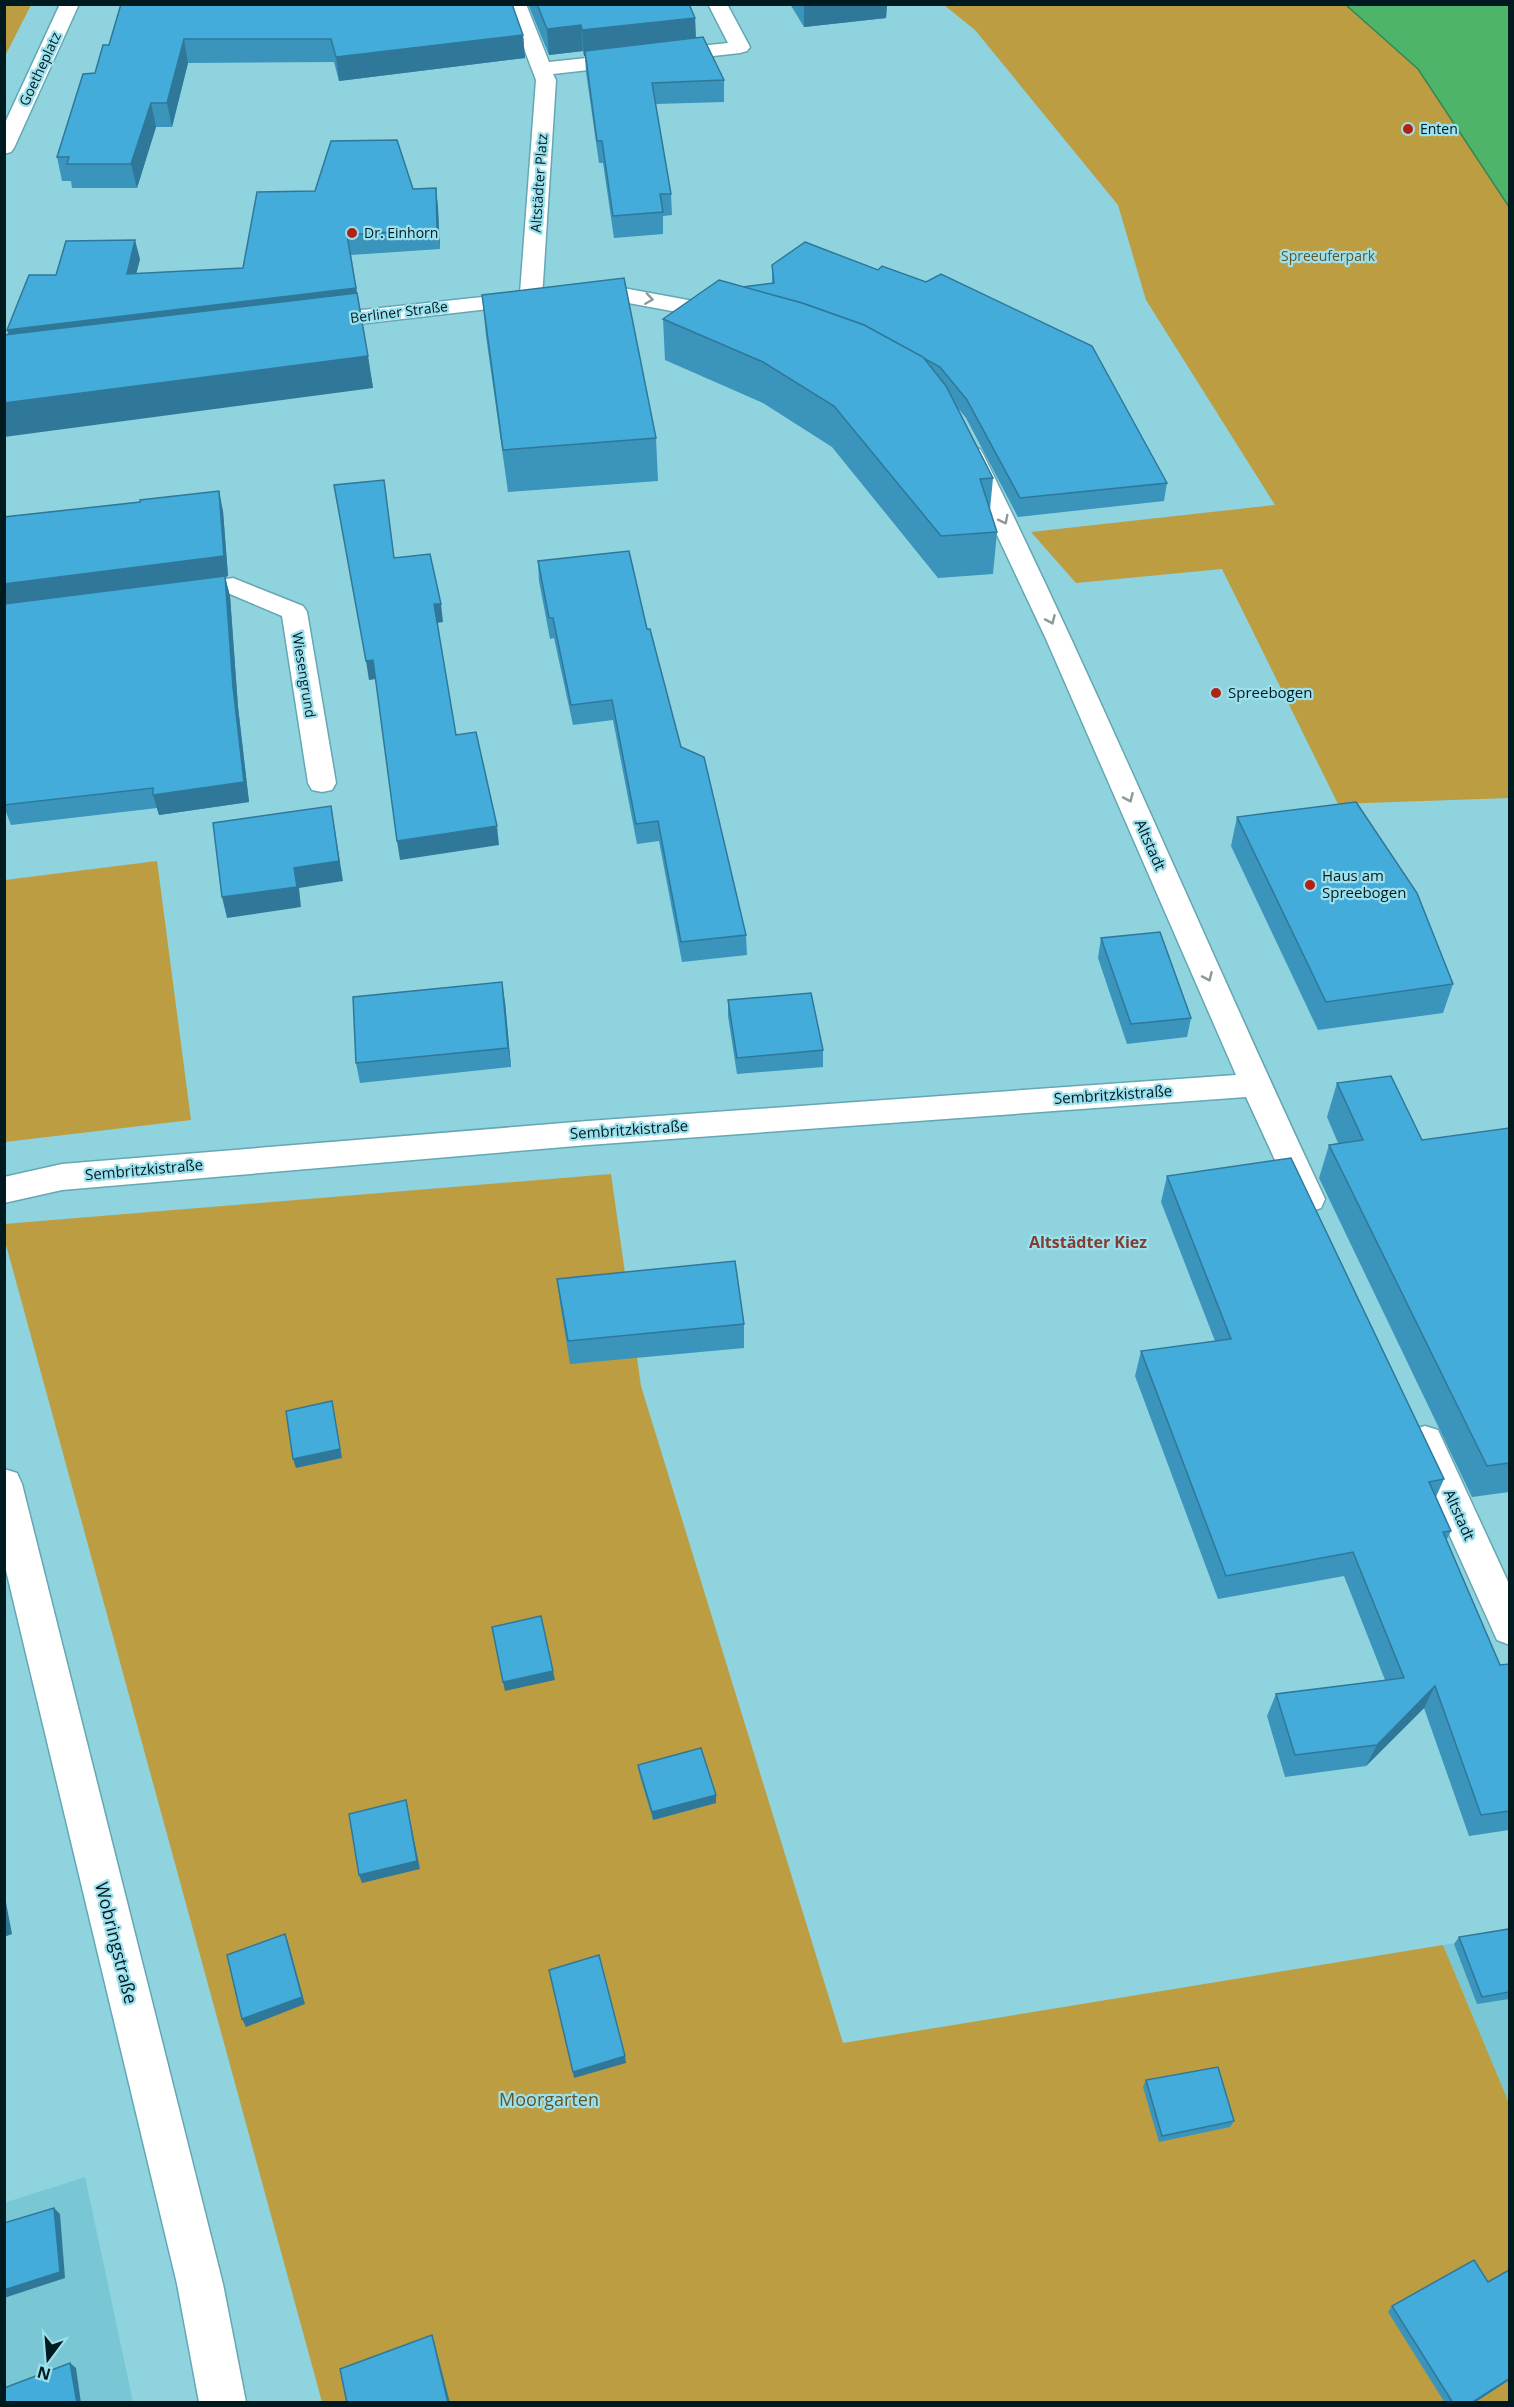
<svg xmlns="http://www.w3.org/2000/svg" width="1514" height="2407" viewBox="0 0 1514 2407" font-family="'Open Sans',sans-serif">
	<style>
		.built { fill: #79c6d4 }
		.green { fill: #bc9d42 }
		.water { fill: #4eb46a; stroke: #378654; stroke-width: 1.5 }
		.lines { fill: none; stroke-linecap: round; stroke-linejoin: round }
		.minor-casing { stroke: #65a7b3; stroke-width: 3 }
		.minor { fill: #fff; fill-rule: evenodd }
		.wall { fill: #3a94bb }
		.shaded-wall { fill: #2f7899 }
		.building { fill: #43acda; stroke: #2f7899; stroke-width: 1.5 }
		.oneway { stroke: #8c989b }
		.poi-dot { fill: #b12215; stroke: #9ce0ed; stroke-width: 2 }
		.labels { text-anchor: middle; stroke-width: 4.5; stroke-linejoin: round; paint-order: stroke }
		.far-street-label { font-size: 14px; fill: #001b20; stroke: #9ce0ed }
		.far-poi-label { font-size: 14px; fill: #001b20; stroke: #9ce0ed; text-anchor: start }
		.far-park-label { font-size: 14px; fill: #655524; stroke: #9ce0ed }
		.poi-label { font-size: 15px; fill: #001b20; stroke: #9ce0ed; text-anchor: start }
		.street-label { font-size: 15px; fill: #001b20; stroke: #9ce0ed }
		.neighbourhood-label { font-size: 16px; font-weight: bold; fill: #823c31; stroke: #9ce0ed }
		.near-street-label { font-size: 18px; fill: #001b20; stroke: #9ce0ed }
		.near-park-label { font-size: 18px; fill: #655524; stroke: #9ce0ed }
	</style>
	<rect width="100%" height="100%" fill="#8fd3df"/>
	<!-- built -->
	<g class="built">
		<polygon points="1509,1935 1509,2103 1443,1945"/>
		<polygon points="85,2177 133,2402 5,2402 4,2203"/>
	</g>
	<!-- green -->
	<g class="green">
		<polygon points="5,4 31,5 5,56 4,5"/>
		<polygon points="944,5 1346,5 1418,69 1509,207 1509,798 1338,804 1222,569 1076,583 1031,532 1275,505 1146,300 1118,205 975,30"/>
		<polygon points="157,861 191,1120 5,1142 5,880"/>
		<polygon points="611,1174 641,1386 843,2043 1443,1945 1509,2103 1509,2402 322,2402 5,1241 4,1224"/>
	</g>
	<!-- water -->
	<polygon class="water" points="1346,5 1509,5 1509,207 1418,69"/>
	<g class="lines">
		<defs>
			<g id="minor">
				<polygon points="60,4 79,4 14,148 11,152 4,154 4,125"/>
				<polygon points="507,4 526,4 549,62 728,43 708,4 727,4 750,47 747,51 740,53 553,74 556,80 542,298 539,303 316,329 308,327 305,322 308,317 316,315 520,293 536,80"/>
				<polygon points="582,287 623,288 726,307 734,309 737,314 734,319 726,321 623,302 574,299 571,294 574,289"/>
				<path d="M971 447 980 449 983 454C1104 699 1209 952 1325 1199L1321 1208 1309 1212 1297 1208 1246 1097 588 1145 62 1190 4 1203V1177L62 1164 588 1121 1236 1075 1046 639 959 454 962 449Z"/>
				<polygon points="233,578 303,606 307,612 336,783 332,790 322,792 312,790 308,783 282,616 230,594 182,601 173,599 169,593 173,587"/>
				<polygon points="1425,1426 1438,1430 1510,1586 1510,1645 1497,1640 1407,1441 1412,1430"/>
				<polygon points="4,1469 17,1473 22,1484 223,2284 246,2402 199,2402 177,2284 4,1562"/>
			</g>
		</defs>
		<!-- minor casing -->
		<use href="#minor" class="minor-casing"/>
		<!-- minor -->
		<use href="#minor" class="minor"/>
	</g>
	<!-- wall -->
	<g class="wall">
		<polygon points="121,4 523,35 525,58 339,81 334,62 188,63 172,127 156,127 137,188 72,188 71,181 62,181 57,157 95,73 109,45"/>
		<polygon points="528,4 689,4 695,18 696,38 724,80 724,102 655,104 671,194 672,215 663,216 663,234 614,238 603,163 599,163 586,72 585,56 584,56 583,51 549,55"/>
		<polygon points="790,4 887,4 886,18 804,27"/>
		<polygon points="436,188 438,208 440,249 351,255 373,388 8,335 56,275 140,259 136,274 243,268 413,189"/>
		<polygon points="772,265 1167,483 1164,501 1018,517 966,418 957,407 993,478 990,510 997,532 993,574 938,578 832,447 763,403 665,360 663,319 742,287 772,283"/>
		<polygon points="482,295 656,438 658,481 508,492 486,336"/>
		<polygon points="223,511 228,576 225,577 230,596 238,707 249,802 159,815 157,808 11,825 4,807 4,517"/>
		<polygon points="538,561 647,629 681,747 746,935 747,955 682,962 659,841 637,844 613,720 573,725 554,638 550,639 539,581"/>
		<polygon points="1237,817 1453,984 1443,1013 1318,1030 1231,846"/>
		<polygon points="1101,938 1191,1018 1187,1037 1127,1044 1098,958"/>
		<polygon points="728,1000 823,1050 823,1067 737,1074 728,1016"/>
		<polygon points="505,1002 511,1067 360,1083 356,1063"/>
		<polygon points="1337,1083 1422,1140 1509,1128 1509,1492 1472,1497 1319,1178 1329,1145 1338,1143 1327,1117"/>
		<polygon points="1167,1176 1444,1479 1436,1497 1451,1531 1446,1541 1500,1665 1509,1664 1509,1830 1469,1836 1424,1708 1366,1766 1285,1777 1267,1716 1276,1694 1385,1680 1344,1576 1218,1599 1135,1376 1141,1351 1215,1341 1161,1202"/>
		<polygon points="557,1279 744,1324 744,1348 570,1364 560,1303"/>
		<polygon points="638,1765 716,1803 653,1820 639,1773"/>
		<polygon points="1509,1929 1509,1999 1477,2004 1454,1944 1459,1937"/>
		<polygon points="1146,2080 1234,2121 1230,2127 1159,2142 1143,2087"/>
		<polygon points="1509,2270 1509,2380 1474,2403 1445,2403 1388,2312 1392,2306 1488,2282"/>
	</g>
	<!-- shaded-wall -->
	<g class="shaded-wall">
		<polygon points="818,4 887,4 886,18 804,27 804,6"/>
		<polygon points="695,18 696,44 584,56 582,30"/>
		<polygon points="581,25 583,51 549,55 547,29"/>
		<polygon points="523,35 525,58 339,81 336,57"/>
		<polygon points="184,39 188,63 172,127 167,103"/>
		<polygon points="151,103 156,127 137,188 131,164"/>
		<polygon points="436,188 438,208 440,249 437,229"/>
		<polygon points="135,240 140,259 131,294 127,274"/>
		<polygon points="356,288 359,307 12,350 7,330"/>
		<polygon points="368,356 373,388 4,437 4,403"/>
		<polygon points="219,491 223,511 228,576 225,577 230,596 238,707 249,802 159,815 153,795 244,782 4,605 4,584"/>
		<polygon points="434,604 441,604 443,622 437,623"/>
		<polygon points="373,660 376,679 369,680 366,661"/>
		<polygon points="331,806 343,881 299,888 301,907 227,918 222,897"/>
		<polygon points="497,826 499,845 400,860 397,841"/>
		<polygon points="502,982 505,1002 511,1067 508,1048"/>
		<polygon points="332,1401 342,1458 296,1468 293,1459"/>
		<polygon points="553,1671 555,1680 505,1691 503,1682"/>
		<polygon points="1435,1686 1424,1708 1366,1766 1377,1745"/>
		<polygon points="716,1795 716,1803 653,1820 652,1812"/>
		<polygon points="406,1800 420,1869 362,1883 359,1875"/>
		<polygon points="4,1892 12,1934 4,1937"/>
		<polygon points="285,1934 288,1942 305,2004 246,2027 242,2019"/>
		<polygon points="625,2056 626,2063 574,2078 573,2072"/>
		<polygon points="54,2208 60,2214 65,2278 4,2298 4,2290"/>
		<polygon points="432,2335 434,2341 450,2403 448,2403"/>
		<polygon points="70,2363 76,2368 81,2403 77,2403"/>
		<polygon points="1509,2379 1509,2380 1474,2403 1471,2403"/>
	</g>
	<!-- building -->
	<g class="building">
		<polygon points="121,4 512,4 523,35 336,57 331,39 184,39 167,103 151,103 131,164 67,164 69,157 57,157 83,74 95,73 103,45 109,45"/>
		<polygon points="537,4 689,4 695,18 582,30 581,25 547,29"/>
		<polygon points="803,4 818,4 804,6"/>
		<polygon points="703,37 724,80 652,83 671,194 660,194 663,212 613,216 602,141 597,141 585,51"/>
		<polygon points="397,140 413,189 436,188 437,229 347,235 356,288 7,330 29,275 56,275 66,241 135,240 127,274 243,268 257,192 315,191 331,141"/>
		<polygon points="805,242 878,270 882,266 926,282 941,274 1092,346 1167,483 1020,498 967,400 940,367 864,325 802,303 742,287 774,283 772,265"/>
		<polygon points="624,278 656,438 503,450 482,295"/>
		<polygon points="719,280 802,303 864,325 923,357 946,386 993,478 980,479 997,532 941,536 834,406 763,362 663,319"/>
		<polygon points="357,293 368,356 4,403 4,335"/>
		<polygon points="384,480 394,558 430,554 441,604 434,604 456,735 476,732 497,826 397,841 373,660 366,661 334,485"/>
		<polygon points="219,491 224,556 4,584 4,517 140,502 140,500"/>
		<polygon points="629,551 647,629 650,629 681,747 704,757 746,935 681,942 658,821 636,824 612,700 571,705 553,618 549,618 538,561"/>
		<polygon points="225,576 233,687 244,782 153,795 153,788 4,805 4,604"/>
		<polygon points="1356,802 1417,893 1453,984 1326,1002 1237,817"/>
		<polygon points="331,806 339,861 294,868 297,887 222,897 213,823"/>
		<polygon points="1160,932 1191,1018 1131,1024 1101,938"/>
		<polygon points="502,982 508,1048 356,1063 353,997"/>
		<polygon points="811,993 823,1050 737,1058 728,1000"/>
		<polygon points="1391,1076 1422,1140 1509,1128 1509,1463 1487,1466 1329,1145 1363,1140 1337,1083"/>
		<polygon points="1291,1158 1444,1479 1429,1482 1451,1531 1443,1532 1500,1665 1509,1664 1509,1811 1481,1815 1435,1686 1377,1745 1295,1755 1276,1694 1404,1678 1353,1552 1226,1576 1141,1351 1231,1339 1167,1176"/>
		<polygon points="735,1261 744,1324 568,1341 557,1279"/>
		<polygon points="332,1401 340,1449 293,1459 286,1411"/>
		<polygon points="541,1616 553,1671 503,1682 492,1627"/>
		<polygon points="701,1748 716,1795 652,1812 638,1765"/>
		<polygon points="406,1800 417,1861 359,1875 349,1814"/>
		<polygon points="1509,1929 1509,1992 1482,1997 1459,1937"/>
		<polygon points="285,1934 302,1997 242,2019 227,1955"/>
		<polygon points="599,1955 625,2056 573,2072 549,1970"/>
		<polygon points="1218,2067 1234,2121 1162,2136 1146,2080"/>
		<polygon points="54,2208 60,2272 4,2290 4,2223"/>
		<polygon points="1474,2260 1488,2282 1509,2270 1509,2379 1471,2403 1453,2403 1392,2306"/>
		<polygon points="432,2335 448,2403 347,2403 340,2369"/>
		<polygon points="70,2363 77,2403 4,2403 4,2388"/>
	</g>
	<!-- one-way arrows -->
	<defs><path id="oneway-chevron" d="M-2-3.5L2.5 0L-2 3.5" fill="none" stroke-width="1.6" stroke-linecap="round" stroke-linejoin="round" transform="scale(1.5)"/></defs>
	<g class="oneway">
		<use href="#oneway-chevron" transform="translate(649 299) rotate(8)"/>
		<use href="#oneway-chevron" transform="translate(1004 520) rotate(63)"/>
		<use href="#oneway-chevron" transform="translate(1051 620) rotate(66)"/>
		<use href="#oneway-chevron" transform="translate(1129 798) rotate(66)"/>
		<use href="#oneway-chevron" transform="translate(1208 977) rotate(66)"/>
	</g>
	<!-- markers -->
	<g class="poi-dot">
		<circle cx="1408" cy="129" r="6"/>
		<circle cx="352" cy="233" r="6"/>
		<circle cx="1216" cy="693" r="6"/>
		<circle cx="1310" cy="885" r="6"/>
	</g>
	<g class="labels">
		<!-- far-street labels -->
		<g class="far-street-label">
			<text transform="translate(40 69) rotate(-65)" y="5">Goetheplatz</text>
			<text transform="translate(539 183) rotate(-86)" y="5">Altstädter Platz</text>
			<text transform="translate(399 312) rotate(-7)" y="5">Berliner Straße</text>
			<text transform="translate(304 675) rotate(81)" y="5">Wiesengrund</text>
		</g>
		<!-- far-poi labels -->
		<g class="far-poi-label">
			<text x="1420" y="134">Enten</text>
			<text x="364" y="238">Dr. Einhorn</text>
		</g>
		<!-- far-park labels -->
		<g class="far-park-label">
			<text x="1328" y="261">Spreeuferpark</text>
		</g>
		<!-- poi labels -->
		<g class="poi-label">
			<text x="1228" y="698">Spreebogen</text>
			<text x="1322" y="881">Haus am<tspan x="1322" dy="17">Spreebogen</tspan></text>
		</g>
		<!-- street labels -->
		<g class="street-label">
			<text transform="translate(1150 845) rotate(66)" y="5">Altstadt</text>
			<text transform="translate(1113 1095) rotate(-4)" y="5">Sembritzkistraße</text>
			<text transform="translate(629 1130) rotate(-4)" y="5">Sembritzkistraße</text>
			<text transform="translate(144 1170) rotate(-5)" y="5">Sembritzkistraße</text>
			<text transform="translate(1459 1515) rotate(66)" y="5">Altstadt</text>
		</g>
		<!-- neighbourhood labels -->
		<g class="neighbourhood-label">
			<text x="1088" y="1248">Altstädter Kiez</text>
		</g>
		<!-- near-street labels -->
		<g class="near-street-label">
			<text transform="translate(116 1943) rotate(76)" y="6">Wobringstraße</text>
		</g>
		<!-- near-park labels -->
		<g class="near-park-label">
			<text x="549" y="2106">Moorgarten</text>
		</g>
	</g>
	<!-- border -->
	<rect width="1514" height="2407" fill="none" stroke="#001b20" stroke-width="12"/>
	<!-- north arrow -->
	<g transform="translate(48 2359) rotate(196)" stroke="#9ce0ed" stroke-width="4.5" paint-order="stroke">
	<path d="M0-4.5L10 22L0 15L-10 22Z" fill="#001b20"/>
	<text y="-9" font-size="16" font-weight="bold" text-anchor="middle" fill="#001b20">N</text>
	</g>
</svg>
